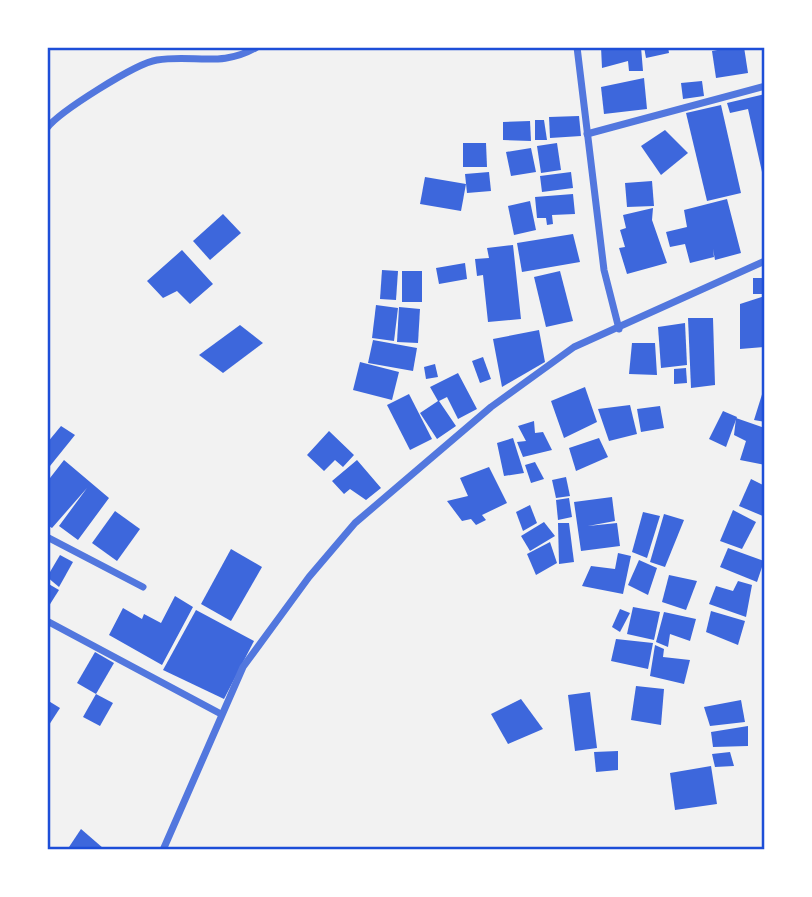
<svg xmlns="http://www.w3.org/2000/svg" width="812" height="897" viewBox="0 0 812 897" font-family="'Nunito Sans',sans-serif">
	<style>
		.building { fill: #3d67dc }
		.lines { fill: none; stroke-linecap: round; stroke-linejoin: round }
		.minor { stroke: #5277de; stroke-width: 7 }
		.neatline { fill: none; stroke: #1d4ed8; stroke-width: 2.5 }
	</style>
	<rect width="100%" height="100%" fill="#f2f2f2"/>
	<!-- building -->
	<g class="building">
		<polygon points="601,47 641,47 643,71 629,71 628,61 602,68"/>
		<polygon points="644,47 668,47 669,53 646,58"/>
		<polygon points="733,47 744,47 748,73 716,78 712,51"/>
		<polygon points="644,78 647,109 604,114 601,87"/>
		<polygon points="702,81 704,96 683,99 681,83"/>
		<polygon points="765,94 765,181 764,181 748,109 730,113 727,103"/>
		<polygon points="721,105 741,193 707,201 686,113"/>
		<polygon points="579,116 581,136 550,138 549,117"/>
		<polygon points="535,120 544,120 547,140 535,140"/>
		<polygon points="530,121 531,141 503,140 503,122"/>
		<polygon points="665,130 688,153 661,175 641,146"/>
		<polygon points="463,143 486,143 487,167 463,167"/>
		<polygon points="557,143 561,170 541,173 537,146"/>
		<polygon points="531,148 536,172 511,176 506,152"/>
		<polygon points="489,172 491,191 467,193 465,174"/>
		<polygon points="571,172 573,188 542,192 540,176"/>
		<polygon points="425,177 466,184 461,211 420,204"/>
		<polygon points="652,181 654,206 627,207 625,183"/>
		<polygon points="573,194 575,214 552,215 553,224 547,225 546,218 537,218 535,197"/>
		<polygon points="727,199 741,253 715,260 713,249 714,257 690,263 685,244 670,247 666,232 687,227 684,210"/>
		<polygon points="530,201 536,230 514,235 508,206"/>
		<polygon points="653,208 652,220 667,263 627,274 619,248 625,247 620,230 626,228 623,215"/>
		<polygon points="223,214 241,233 210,260 193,241"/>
		<polygon points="573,234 580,262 522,272 517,243"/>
		<polygon points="513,245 521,319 488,322 483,275 477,276 475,259 489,258 487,248"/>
		<polygon points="182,250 213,284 190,304 177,291 163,298 147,281"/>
		<polygon points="465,263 467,279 439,284 436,268"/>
		<polygon points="382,270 398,271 396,300 380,299"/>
		<rect x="402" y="271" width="20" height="31"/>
		<polygon points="560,271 573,321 546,327 534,277"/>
		<rect x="753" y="278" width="12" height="16"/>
		<polygon points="765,296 765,347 740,349 740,304"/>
		<polygon points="376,305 398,308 394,341 372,338"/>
		<polygon points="399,307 420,309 418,343 397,342"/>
		<polygon points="688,318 713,318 715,385 691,388"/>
		<polygon points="685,323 687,365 661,368 658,327"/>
		<polygon points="240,325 263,343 223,373 199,355"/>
		<polygon points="539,330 545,362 502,387 493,339"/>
		<polygon points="373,340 417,348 413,371 368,363"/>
		<polygon points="632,343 655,343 657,375 629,374"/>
		<polygon points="483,357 491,379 480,383 472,361"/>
		<polygon points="360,362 399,372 392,400 353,390"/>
		<polygon points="435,364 438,377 426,379 424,367"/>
		<polygon points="686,368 687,383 674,384 674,369"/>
		<polygon points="458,373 477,409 458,419 447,397 439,401 456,426 437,439 420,413 438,401 430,387"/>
		<polygon points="585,387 597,422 564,438 551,401"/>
		<polygon points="764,388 765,388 765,422 754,420"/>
		<polygon points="409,394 432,439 410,450 387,405"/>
		<polygon points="630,405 637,434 609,441 598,409"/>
		<polygon points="660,406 664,428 641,432 637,409"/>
		<polygon points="723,411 737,417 726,447 709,439"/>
		<polygon points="736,418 765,428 765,465 740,460 746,441 734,435"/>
		<polygon points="534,421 535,433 543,432 552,450 523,457 517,442 526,441 518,426"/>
		<polygon points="61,426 75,435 50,466 47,464 47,443"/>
		<polygon points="329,431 354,455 343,467 335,460 324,471 307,455"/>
		<polygon points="513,438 524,473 504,476 497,443"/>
		<polygon points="599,438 608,457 576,471 569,448"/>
		<polygon points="64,460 109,498 78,540 59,526 87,488 52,528 47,525 47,475 50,478"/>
		<polygon points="357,460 381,488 366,500 350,489 344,494 332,481"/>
		<polygon points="535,462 544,479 531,483 525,465"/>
		<polygon points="489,467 507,503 482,515 486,520 476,525 471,519 462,521 447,501 468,496 460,478"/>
		<polygon points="566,477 570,496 556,498 552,480"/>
		<polygon points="751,479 765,486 765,517 739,506"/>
		<polygon points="612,497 615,521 588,526 617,523 620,546 581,551 574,502"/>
		<polygon points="569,498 572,517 558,520 556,500"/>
		<polygon points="530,505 537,523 523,531 516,512"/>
		<polygon points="733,510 756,522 742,549 720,541"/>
		<polygon points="115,511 140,529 117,561 92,543"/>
		<polygon points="643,512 660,516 647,558 632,552"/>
		<polygon points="664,514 684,520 665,567 650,562"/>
		<polygon points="544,522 555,536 530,551 521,536"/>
		<polygon points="558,523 569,523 574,562 559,564"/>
		<polygon points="550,542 557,563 536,575 527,554"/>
		<polygon points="728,548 764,561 757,582 720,567"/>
		<polygon points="231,549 262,567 231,621 201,604"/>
		<polygon points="618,553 631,556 623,594 582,586 591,566 615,569"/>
		<polygon points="60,555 73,562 59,587 47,577"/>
		<polygon points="639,560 657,568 648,595 628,585"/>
		<polygon points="669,575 697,581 686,610 662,602"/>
		<polygon points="738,581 752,585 746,617 709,604 716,586 733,591"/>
		<polygon points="47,583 59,590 47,609"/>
		<polygon points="175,596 193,607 162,665 109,635 123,608 142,619 144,614 161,623"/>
		<polygon points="633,607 660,612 654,640 627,634"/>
		<polygon points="620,609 630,613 620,632 612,627"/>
		<polygon points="196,610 254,641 224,699 163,670"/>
		<polygon points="711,611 745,621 738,645 706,632"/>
		<polygon points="664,612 696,619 690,641 670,634 668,647 656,642"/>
		<polygon points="616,639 653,643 648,669 611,661"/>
		<polygon points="655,645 664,649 663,657 690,660 684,684 650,676"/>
		<polygon points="95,652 114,663 96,694 77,683"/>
		<polygon points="636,686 664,689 661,725 631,720"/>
		<polygon points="590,692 597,748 575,751 568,695"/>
		<polygon points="96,694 113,703 100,726 83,717"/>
		<polygon points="521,699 543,729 508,744 491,714"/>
		<polygon points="47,700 60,708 47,728"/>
		<polygon points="741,700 745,722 710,726 704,707"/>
		<polygon points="748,726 748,746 713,747 711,732"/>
		<polygon points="618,751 618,770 596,772 594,752"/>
		<polygon points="730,752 734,766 715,767 712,754"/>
		<polygon points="711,766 717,804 675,810 670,773"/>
		<polygon points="81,829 103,848 101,850 67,850"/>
	</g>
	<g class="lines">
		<!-- minor -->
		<g class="minor">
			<polyline points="577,47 604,270 619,329"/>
			<path d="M47 128C59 112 136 63 157 60 194 54 222 68 257 47"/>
			<polyline points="587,134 765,86"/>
			<polyline points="47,537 143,587"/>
			<polyline points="47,621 221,714"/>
			<polyline points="163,850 243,667 309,577 355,523 491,407 574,347 765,261"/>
		</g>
	</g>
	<!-- border -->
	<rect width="812" height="897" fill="none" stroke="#ffffff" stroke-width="98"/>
	<rect x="49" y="49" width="714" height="799" class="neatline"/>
</svg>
